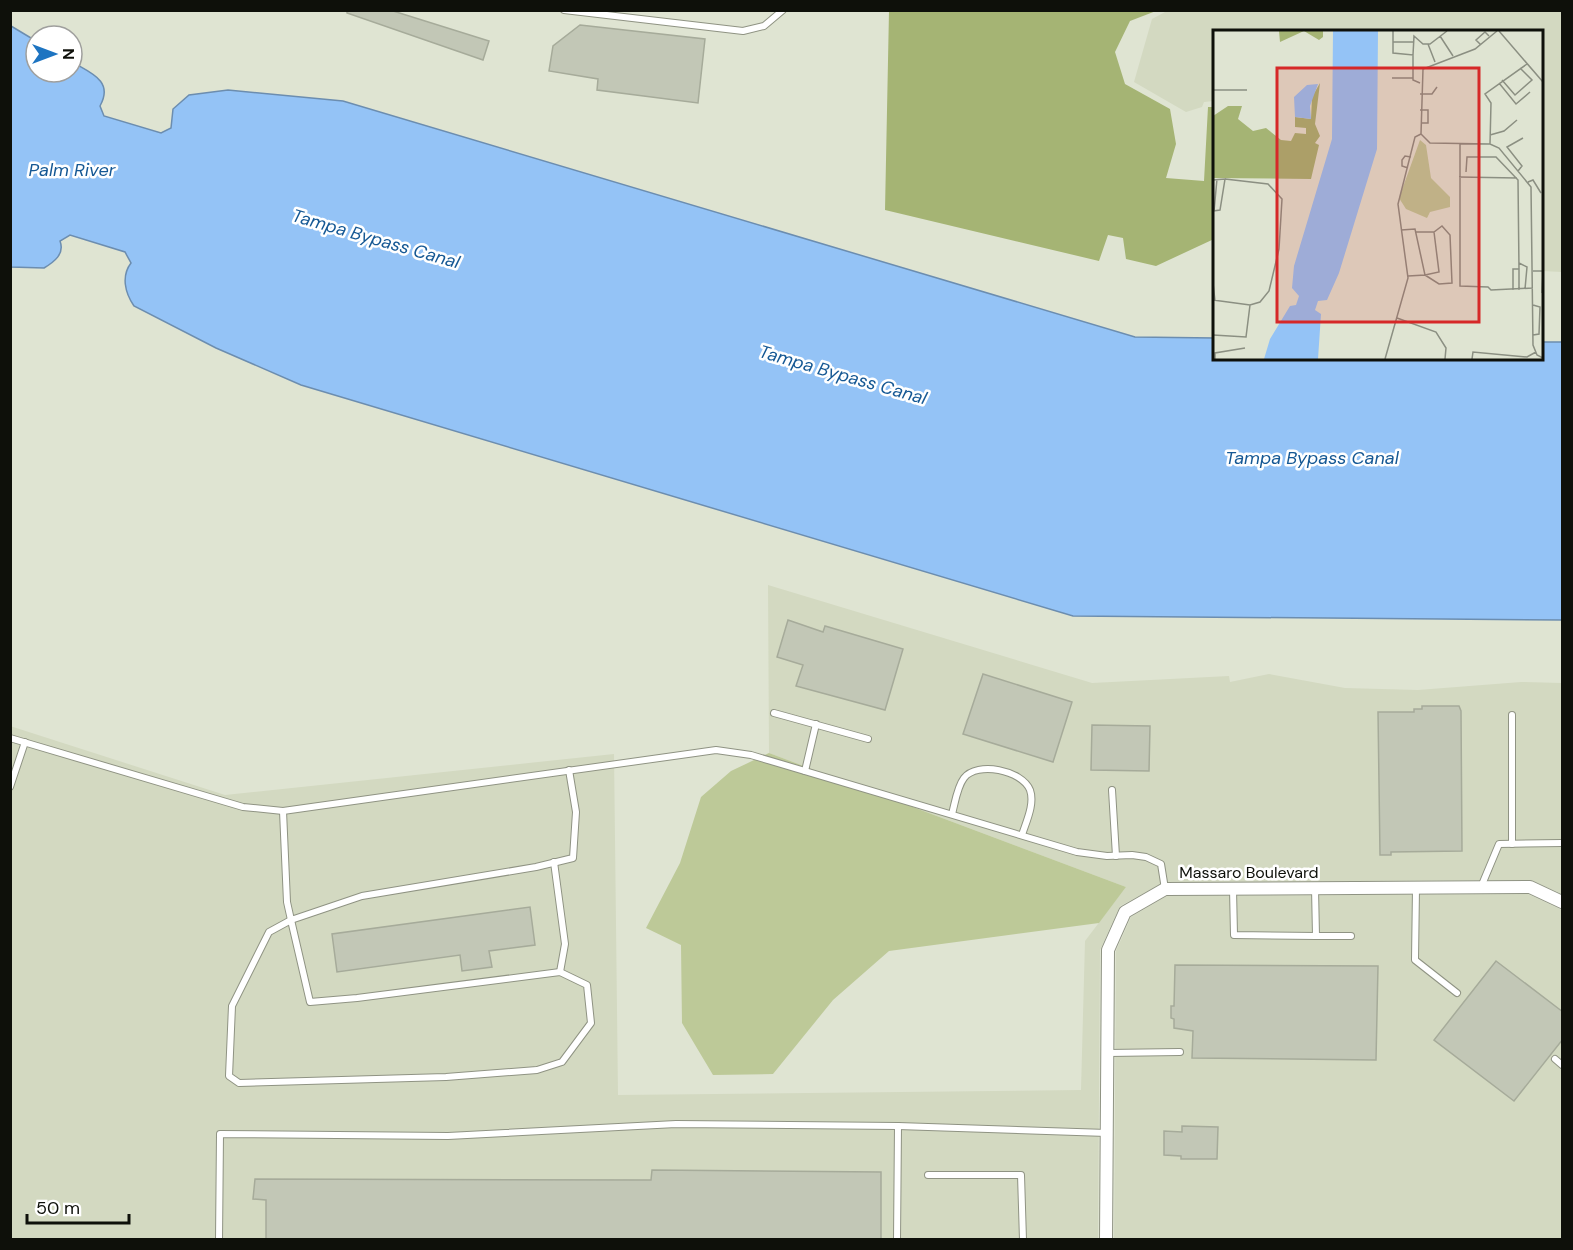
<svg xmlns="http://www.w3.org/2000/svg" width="1573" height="1250" viewBox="0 0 1573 1250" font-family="'DM Sans',sans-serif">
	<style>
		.built { fill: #d3d9c1 }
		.green { fill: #bdc998 }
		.forest { fill: #a5b474 }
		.water { fill: #94c3f6; stroke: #6c8daf; stroke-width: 1.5 }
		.building { fill: #c2c7b6; stroke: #a6ab9a; stroke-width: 1.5 }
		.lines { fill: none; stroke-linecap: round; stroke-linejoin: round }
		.service-casing { stroke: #8f9383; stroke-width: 8 }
		.minor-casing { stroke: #8f9383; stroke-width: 14 }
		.service { stroke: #fff; stroke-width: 6 }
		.minor { stroke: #fff; stroke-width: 12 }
		.labels { text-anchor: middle; stroke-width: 5; stroke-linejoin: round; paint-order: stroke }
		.street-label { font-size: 16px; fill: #0e100a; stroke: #fff }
		.water-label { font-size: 18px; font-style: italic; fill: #155894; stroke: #fff }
		.inset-road { fill: none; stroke: #8b8f82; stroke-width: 1.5 }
		.view { fill: #d62828; fill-opacity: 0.15; stroke: #d62828; stroke-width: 3 }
		.inset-edge { fill: none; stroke: #0e100a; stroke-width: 3 }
	</style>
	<rect width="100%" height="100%" fill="#dfe4d2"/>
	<!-- built -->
	<g class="built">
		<polygon points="1167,11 1562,11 1562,272 1542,271 1542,32 1214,32 1214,101 1204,102 1202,107 1186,112 1134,82 1152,19"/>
		<polygon points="768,585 1092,683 1229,676 1230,682 1269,674 1345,688 1418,690 1521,682 1562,683 1562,894 1530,880 1165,882 1120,906 1100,950 1098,1239 11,1239 10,726 225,795 614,754 618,1095 1081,1090 1085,941 1126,887 769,753"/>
		<polygon points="1528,894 1562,910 1562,1239 1114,1240 1116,951 1131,917 1167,896"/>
	</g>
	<!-- green -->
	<polygon class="green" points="769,753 1126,887 1099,923 889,951 833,1000 773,1074 713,1075 682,1023 681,945 646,928 680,863 701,797 731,771"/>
	<!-- forest -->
	<polygon class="forest" points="889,11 1156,11 1130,21 1115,52 1125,84 1170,109 1176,144 1166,178 1204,181 1208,107 1214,107 1214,239 1156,266 1126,259 1123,238 1108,235 1099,261 885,210"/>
	<!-- water -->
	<path class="water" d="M11 26 36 41V72H72V62C91 73 114 81 100 106L104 116 161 133 171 128 173 109 189 95 228 90 343 101 1135 337 1214 338V358H1542V342H1562V620L1073 616 301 385 216 348 134 306C125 293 121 276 131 263L125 252 70 235 60 241C65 254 54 262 44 268L11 267Z"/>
	<!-- building -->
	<g class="building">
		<polygon points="347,10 390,10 489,41 483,60 347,13"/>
		<polygon points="580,25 705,39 698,103 597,90 598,79 549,71 553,46"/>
		<polygon points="788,620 823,632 825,626 903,649 885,710 796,686 803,665 777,657"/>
		<polygon points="983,674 1072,702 1053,762 963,734"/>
		<polygon points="1422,706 1459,706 1461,711 1462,851 1391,852 1391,855 1380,855 1378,712 1414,712 1414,709 1422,709"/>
		<polygon points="1092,725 1150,726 1149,771 1091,770"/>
		<polygon points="530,907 535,945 489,951 492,967 462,971 460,955 337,972 332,934"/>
		<polygon points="1496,961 1563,1012 1563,1039 1514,1101 1434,1040"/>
		<polygon points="1175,965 1378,966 1376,1060 1192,1058 1193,1031 1174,1028 1174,1019 1171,1018 1171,1006 1174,1006"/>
		<polygon points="1182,1126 1218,1127 1217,1159 1181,1159 1181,1156 1164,1155 1164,1131 1182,1132"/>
		<polygon points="652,1170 881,1172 881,1239 266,1239 266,1200 253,1199 255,1179 651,1180"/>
	</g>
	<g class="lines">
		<defs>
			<g id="service">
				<polyline points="564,10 743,31 764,26 783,10"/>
				<polyline points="774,713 868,739"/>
				<polyline points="1512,715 1512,844"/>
				<polyline points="10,738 243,807 283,811 695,753 716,750 751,755 1077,852 1107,856 1132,855 1146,857 1161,864 1165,889"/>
				<polyline points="805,771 816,724"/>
				<polyline points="10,787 25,742"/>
				<polyline points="1112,790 1116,856"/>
				<polyline points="283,811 287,902 291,920 362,896 536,867 573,858 576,812 569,770"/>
				<path d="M952 814C955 803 957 787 964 778 977 761 1022 770 1030 790 1035 804 1026 822 1022 835"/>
				<polyline points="554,862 565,944 560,972"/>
				<polyline points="1481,887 1499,844 1562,843"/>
				<polyline points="1416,888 1415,960 1457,993"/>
				<polyline points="1233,889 1234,935 1316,936 1315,888"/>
				<polygon points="291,920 310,1002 357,998 560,972 587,985 591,1023 562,1062 537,1070 446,1077 239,1083 229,1076 232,1006 269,932"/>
				<polyline points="1316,936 1351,936"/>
				<polyline points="1108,1053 1180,1052"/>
				<polyline points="1555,1059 1562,1065"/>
				<polyline points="928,1175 1021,1175 1023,1240"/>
				<polyline points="219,1240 220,1134 448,1136 676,1124 898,1126 1107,1133"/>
				<polyline points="897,1240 898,1126"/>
			</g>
			<polyline id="minor" points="1106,1240 1108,950 1125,912 1165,889 1530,887 1562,902"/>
		</defs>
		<!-- service casing -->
		<use href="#service" class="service-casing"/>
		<!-- minor casing -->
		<use href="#minor" class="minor-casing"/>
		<!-- service -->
		<use href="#service" class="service"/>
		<!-- minor -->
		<use href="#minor" class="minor"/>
	</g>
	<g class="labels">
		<!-- street labels -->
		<g class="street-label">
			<text x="1249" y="878">Massaro Boulevard</text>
		</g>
		<!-- water labels -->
		<g class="water-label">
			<text x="72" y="176">Palm River</text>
			<text transform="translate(376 239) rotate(16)" y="6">Tampa Bypass Canal</text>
			<text transform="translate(843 375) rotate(16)" y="6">Tampa Bypass Canal</text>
			<text x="1312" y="464">Tampa Bypass Canal</text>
		</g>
	</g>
	<!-- overview -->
	<g transform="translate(1213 30)">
		<rect width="330" height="330" fill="#dfe4d2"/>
		<path d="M207 110 213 115 218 148 237 167V177L217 182 214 188 193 179 186 168Z" fill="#bdc998"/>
		<path d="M66 1H110V7L106 10 91 1 67 12ZM107 53 102 94 107 106 102 113 106 115 98 149 0 148V86L15 76H29L25 89 40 101 53 98 68 110 78 111 82 103 93 104V98L82 97V87L98 89 99 67Z" fill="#a5b474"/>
		<path d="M120 1H165L164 119 126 243 114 270 105 271 102 280 108 284 105 329H51L57 309 77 276 83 275 86 266 79 258 81 236 119 109ZM105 54 97 76 98 89 82 87 81 67 94 55Z" fill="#94c3f6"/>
		<path class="inset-road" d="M180 1V23L200 25 201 6 210 14H217L234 1M284 1 262 19 210 39 208 104 217 113 277 114 286 118 318 157 320 315 324 325 330 328M286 1 330 52M227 6 240 26M180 12H201M215 14 222 32M268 15 263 10 272 2 276 6M200 25V50L207 53M179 48H200M289 50 302 65 319 50 307 38M286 53 303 74 317 62M0 60H34M207 64H219L224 57M207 80H215V93H208M277 105 291 101 304 90M247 113V256L275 257 278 260 320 258M277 114 278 73 272 64 314 34M195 138 189 136V130L192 126 198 127M305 141 309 136 294 117 310 108M253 142 254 127H283L305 150 306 239M246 147 304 148M0 150 12 149 7 180 0 181M315 152 320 150 328 163M1 181 4 149M188 200 202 199 212 245 195 246M203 202H221L229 196 237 205 239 253 226 254 212 245M306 233 314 237 312 259M320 241H330L329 263M212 245 226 242 221 202M0 253 2 271M300 260V239H306V260M0 270 37 275 47 272 56 261 66 219 69 169 55 154 12 149M184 288 223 302 233 318 232 329M0 305 33 307 37 275M320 305 326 304 327 277 320 275M2 329V323L32 318M172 329 195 248 185 174 202 107 208 104M259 329 260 322 314 327 323 322"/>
		<path class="view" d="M64 38H266V292H64Z"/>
		<rect width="330" height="330" class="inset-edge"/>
	</g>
	<!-- border -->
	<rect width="1573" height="1250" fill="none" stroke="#0e100a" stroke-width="24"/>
	<!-- north arrow -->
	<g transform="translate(54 54) rotate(90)"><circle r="28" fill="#ffffff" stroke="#9f9f9d" stroke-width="1.5"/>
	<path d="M0-4.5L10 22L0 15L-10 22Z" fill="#1d74c1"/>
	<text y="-9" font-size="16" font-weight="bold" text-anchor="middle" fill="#0e100a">N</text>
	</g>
	<!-- scale -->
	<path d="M27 1214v9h102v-9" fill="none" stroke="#0e100a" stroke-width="3"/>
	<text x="36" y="1214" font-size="18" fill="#0e100a" stroke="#ffffff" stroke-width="4.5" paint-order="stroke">50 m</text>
</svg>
